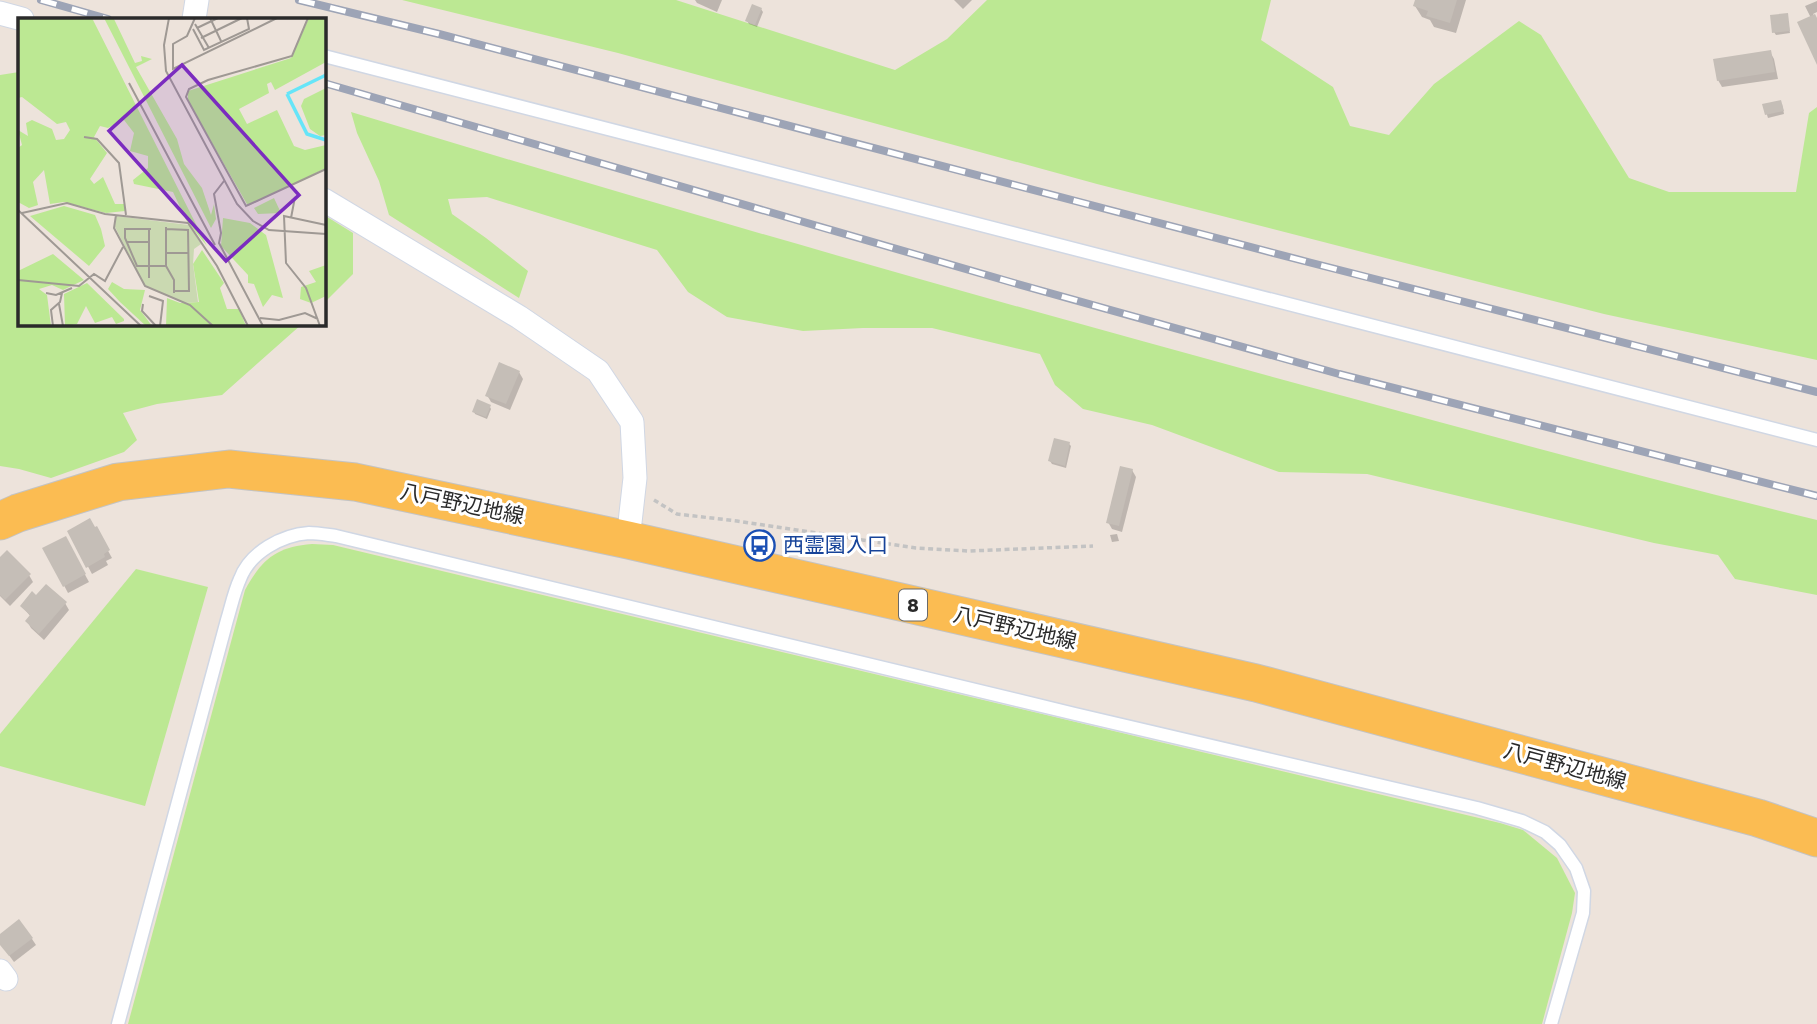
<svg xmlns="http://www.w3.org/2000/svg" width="1817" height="1024" viewBox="0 0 1817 1024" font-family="'Work Sans','Noto Sans JP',sans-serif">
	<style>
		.green { fill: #bce893 }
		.shadow { fill: #0003 }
		.building { fill: #c5beb7 }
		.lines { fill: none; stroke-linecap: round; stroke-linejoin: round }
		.lane-casing { stroke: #d0d7e4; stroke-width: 15 }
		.street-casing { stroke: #d0d7e4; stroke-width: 25 }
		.primary-casing { stroke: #c3c3c3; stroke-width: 39 }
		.path { stroke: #c3c3c3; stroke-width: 3.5; stroke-dasharray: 5 3.5; stroke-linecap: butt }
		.lane { stroke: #fff; stroke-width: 12 }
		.street { stroke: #fff; stroke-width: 23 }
		.primary { stroke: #fbbc52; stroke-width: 37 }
		.rail-casing { stroke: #9da4b6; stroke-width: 8 }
		.rail { stroke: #fff; stroke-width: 5; stroke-dasharray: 16; stroke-linecap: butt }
		.labels { text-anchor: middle; stroke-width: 6; stroke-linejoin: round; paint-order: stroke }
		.shield { fill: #fff; stroke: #6a6a6a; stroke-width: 2 }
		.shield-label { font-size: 19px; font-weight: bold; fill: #2a2a2a }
		.street-label { font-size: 21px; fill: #2a2a2a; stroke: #fff }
		.transit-label { font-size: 21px; fill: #164399; stroke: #fff; text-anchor: start }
		.inset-river { fill: none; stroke: #66e5f8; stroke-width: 3.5 }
		.inset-road { fill: none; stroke: #9f9994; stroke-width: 2 }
		.view { fill: #7b2cbf; fill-opacity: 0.15; stroke: #7b2cbf; stroke-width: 3.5 }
		.inset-edge { fill: none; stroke: #2a2a2a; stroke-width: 3.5 }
	</style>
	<rect width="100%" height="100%" fill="#ede3db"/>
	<!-- green -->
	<g class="green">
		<polygon points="402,0 676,0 895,70 947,39 987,0 1271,0 1261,40 1333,87 1350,126 1389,135 1434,84 1519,21 1541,35 1629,178 1669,192 1796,192 1809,113 1817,107 1817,360 1604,314 1097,184 618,53"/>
		<polygon points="19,72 19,324 302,324 222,395 157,404 123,413 137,440 124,452 51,478 19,469 0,466 0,75"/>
		<path d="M351 112C683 213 1016 308 1351 398 1506 440 1661 482 1817 520V595L1735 579 1718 555 1654 543 1367 474 1279 472 1152 425 1083 409 1055 385 1040 354 932 328H863L803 331 727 317 688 292 657 250 487 197 448 199 452 214 486 238 528 271 519 298 389 215 379 181 357 133Z"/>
		<polygon points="324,215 353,233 353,274 324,303"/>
		<path d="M312 544 333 545 1500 823 1523 830 1557 858 1575 893 1572 913 1542 1024H128L245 590C262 559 276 547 312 544Z"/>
		<polygon points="136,569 208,587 145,806 0,766 0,734"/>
	</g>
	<!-- shadow -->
	<g class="shadow">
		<polygon points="695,0 722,0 717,12 697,3"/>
		<polygon points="954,0 972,0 963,9"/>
		<polygon points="1417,0 1466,0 1456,33 1434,27 1430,20 1422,17 1415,6"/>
		<polygon points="1817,1 1817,12 1813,14 1817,21 1817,61 1811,18 1805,6"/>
		<polygon points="761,9 763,12 757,27 749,24 747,21"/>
		<polygon points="1787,15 1790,33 1776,35 1774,32"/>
		<polygon points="1770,52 1774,59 1778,79 1722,87 1718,80"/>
		<polygon points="1782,104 1784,114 1768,118 1764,105"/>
		<polygon points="519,372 523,379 510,410 491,402 487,395"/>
		<polygon points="490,407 491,409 487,419 475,414 474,411"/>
		<polygon points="1069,444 1071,446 1066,468 1052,464 1050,461"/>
		<polygon points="1132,470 1136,477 1122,532 1112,529 1108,522"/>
		<polygon points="96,529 112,558 106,561 108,565 92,574 69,531"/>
		<polygon points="1117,534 1119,541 1112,542 1110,535"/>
		<polygon points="65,538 89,582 68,593 45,549"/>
		<polygon points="0,560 29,575 33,582 10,606 0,596"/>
		<polygon points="37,597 65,603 69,610 44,640 31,628 27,621 31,617 22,606"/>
		<polygon points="0,936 32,939 36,945 14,962 0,943"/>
	</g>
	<!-- building -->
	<g class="building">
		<polygon points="1415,0 1457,0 1450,23 1426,16 1428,11 1413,6"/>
		<polygon points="752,4 762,8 755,25 745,21"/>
		<polygon points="1788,13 1790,31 1772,33 1770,15"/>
		<polygon points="1815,14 1817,18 1817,65 1797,22"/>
		<polygon points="1771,50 1775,72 1717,81 1713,59"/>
		<polygon points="1781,100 1784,111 1765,115 1762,104"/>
		<polygon points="499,362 520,371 506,404 485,396"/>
		<polygon points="477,399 491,405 486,417 472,412"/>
		<polygon points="1054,438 1070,442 1065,466 1048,461"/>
		<polygon points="1120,466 1133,469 1119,526 1106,523"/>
		<polygon points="90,518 95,527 97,526 110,550 104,554 105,557 86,568 67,531"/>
		<polygon points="66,536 86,574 63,587 42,548"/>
		<polygon points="7,550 31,574 5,600 0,595 0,557"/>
		<polygon points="46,584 67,602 39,634 25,621 30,615 20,606 32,591 36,595"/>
		<polygon points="19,919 33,938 9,956 0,945 0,934"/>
	</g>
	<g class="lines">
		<defs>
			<g id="lane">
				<polyline points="324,56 1817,440"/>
				<path d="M118 1024 227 620C231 607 234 592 240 579 250 552 282 535 309 533 318 533 328 535 336 536L1075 714 1477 808 1522 821 1545 832 1560 845 1576 868 1584 891 1583 913 1551 1024"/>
			</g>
			<g id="street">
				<polyline points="0,13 22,19"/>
				<polyline points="194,19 197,0"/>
				<polyline points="324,200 519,317 598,371 632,422 635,478 628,540"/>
				<polyline points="0,971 6,979"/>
			</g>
			<polyline id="primary" points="0,521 18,513 118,482 229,469 355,482 628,540 1256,683 1758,818 1817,838"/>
		</defs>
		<!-- lane casing -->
		<use href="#lane" class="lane-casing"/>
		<!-- street casing -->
		<use href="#street" class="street-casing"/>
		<!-- primary casing -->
		<use href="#primary" class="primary-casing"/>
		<!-- path -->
		<polyline class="path" points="654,500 677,514 737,521 916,548 969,551 1093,546"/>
		<!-- lane -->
		<use href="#lane" class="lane"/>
		<!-- street -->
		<use href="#street" class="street"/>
		<!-- primary -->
		<use href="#primary" class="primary"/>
		<defs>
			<g id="rail">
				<polyline points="41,0 108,19"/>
				<polyline points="299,0 439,34 1308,262 1817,392"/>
				<polyline points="324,83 1014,283 1339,374 1817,496"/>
			</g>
		</defs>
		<!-- rail casing -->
		<use href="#rail" class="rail-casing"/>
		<!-- rail -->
		<use href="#rail" class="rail"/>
	</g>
	<!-- icons -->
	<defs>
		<symbol id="bus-ring" viewBox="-11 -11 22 22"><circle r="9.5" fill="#fff" stroke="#1a4fb4" stroke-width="1.5"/><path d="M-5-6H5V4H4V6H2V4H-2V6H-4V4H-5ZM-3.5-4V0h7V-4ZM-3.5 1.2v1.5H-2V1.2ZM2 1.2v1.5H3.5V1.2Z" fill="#1a4fb4"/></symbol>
	</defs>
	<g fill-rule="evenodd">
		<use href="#bus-ring" x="742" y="528" width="35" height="35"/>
	</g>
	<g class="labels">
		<!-- shield labels -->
		<rect class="shield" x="899" y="589.5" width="28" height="31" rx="5"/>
		<g class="shield-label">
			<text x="913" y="612">8</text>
		</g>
		<!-- street labels -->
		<g class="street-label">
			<text transform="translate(462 504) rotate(12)" y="7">八戸野辺地線</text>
			<text transform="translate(1015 628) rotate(13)" y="7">八戸野辺地線</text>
			<text transform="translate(1565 766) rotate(15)" y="7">八戸野辺地線</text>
		</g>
		<!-- transit labels -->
		<g class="transit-label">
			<text x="783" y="552">西霊園入口</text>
		</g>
	</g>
	<!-- overview -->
	<g transform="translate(18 18)">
		<rect width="308" height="308" fill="#ede3db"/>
		<path d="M0 0H74L189 228 168 202 155 174 116 166 115 162 130 150V138L112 133 116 115 106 102 90 110 82 108 76 119 89 135 72 161 76 166 85 159 97 186H107V193L88 195 46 184 32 186 26 152 15 164 20 187 11 190 0 184V130L4 127 0 112 10 118 8 105 14 102 34 111 38 122 46 121 52 112 48 104 39 106 4 79 0 80ZM86 0 96 1 117 45 124 43 123 38 134 41 118 49 159 121 166 146 184 170 193 197 196 186 198 201 193 210ZM291 0H308V44L257 72 253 64 249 66 251 75 221 91 229 106 259 92 276 128 287 132 308 127V150L230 188 170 83V73L273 40ZM308 70V117L302 118 292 111 283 88 286 81ZM256 180 263 195 240 196 236 190ZM46 188 77 197 83 211 87 228 71 248 12 198ZM205 200 232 205 248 217 265 280 254 277 245 289 236 266 230 265V257L203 228ZM184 232 206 265 202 270 209 291H221L228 308H148L149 280 162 285 181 284 175 246ZM35 236 66 262 45 272 34 267 21 271 29 277 33 308H0V253ZM308 247V278L293 285 282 281 283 269 298 264 291 253ZM94 264 106 271 127 272 122 292 134 308H128L102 284 90 271ZM69 265 106 301V303L98 306 94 299 77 305 68 288 59 306 47 308 46 276Z" fill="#bce893"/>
		<path d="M98 198 171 207 183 226 176 231 175 246 180 284 165 285 127 268 97 209Z" fill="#cad9b1"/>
		<path class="inset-river" d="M269 76 289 116 308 122M269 76 308 57"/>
		<path class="inset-road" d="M151 0 146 27 148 53 219 186 235 203 251 212 308 216M177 0 169 18 155 26V51L259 0M192 0 203 23M290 0 274 38 190 62 171 71 168 79 228 188 308 151M177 6 191 30M179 10 200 0M175 11 186 32 231 11 229 0M183 20 224 0M111 65 197 227M66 119 79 121 101 145 108 197M206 163 196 176 203 215 201 225 245 308M0 192 123 308M4 195 49 185 87 196 170 205 199 248 230 308M98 197 96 210 127 268 172 287 195 308M273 200 277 179M148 209V248L156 262V275M131 211V260M133 211H107V220L119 248H148M148 211 170 212 171 273H156M109 224H131M148 235H170M0 262 61 268 76 256 87 263 105 229M28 275 38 277 54 270M131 278 145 283 142 308M41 286 45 308M125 286 124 293 138 308M242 300 261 302 287 295 300 301M35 308 33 292 42 284 44 275M302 308 288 270 268 245 266 198 308 207"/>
		<path class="view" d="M164 47 281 177 208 243 91 113Z"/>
		<rect width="308" height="308" class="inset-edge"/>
	</g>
</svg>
